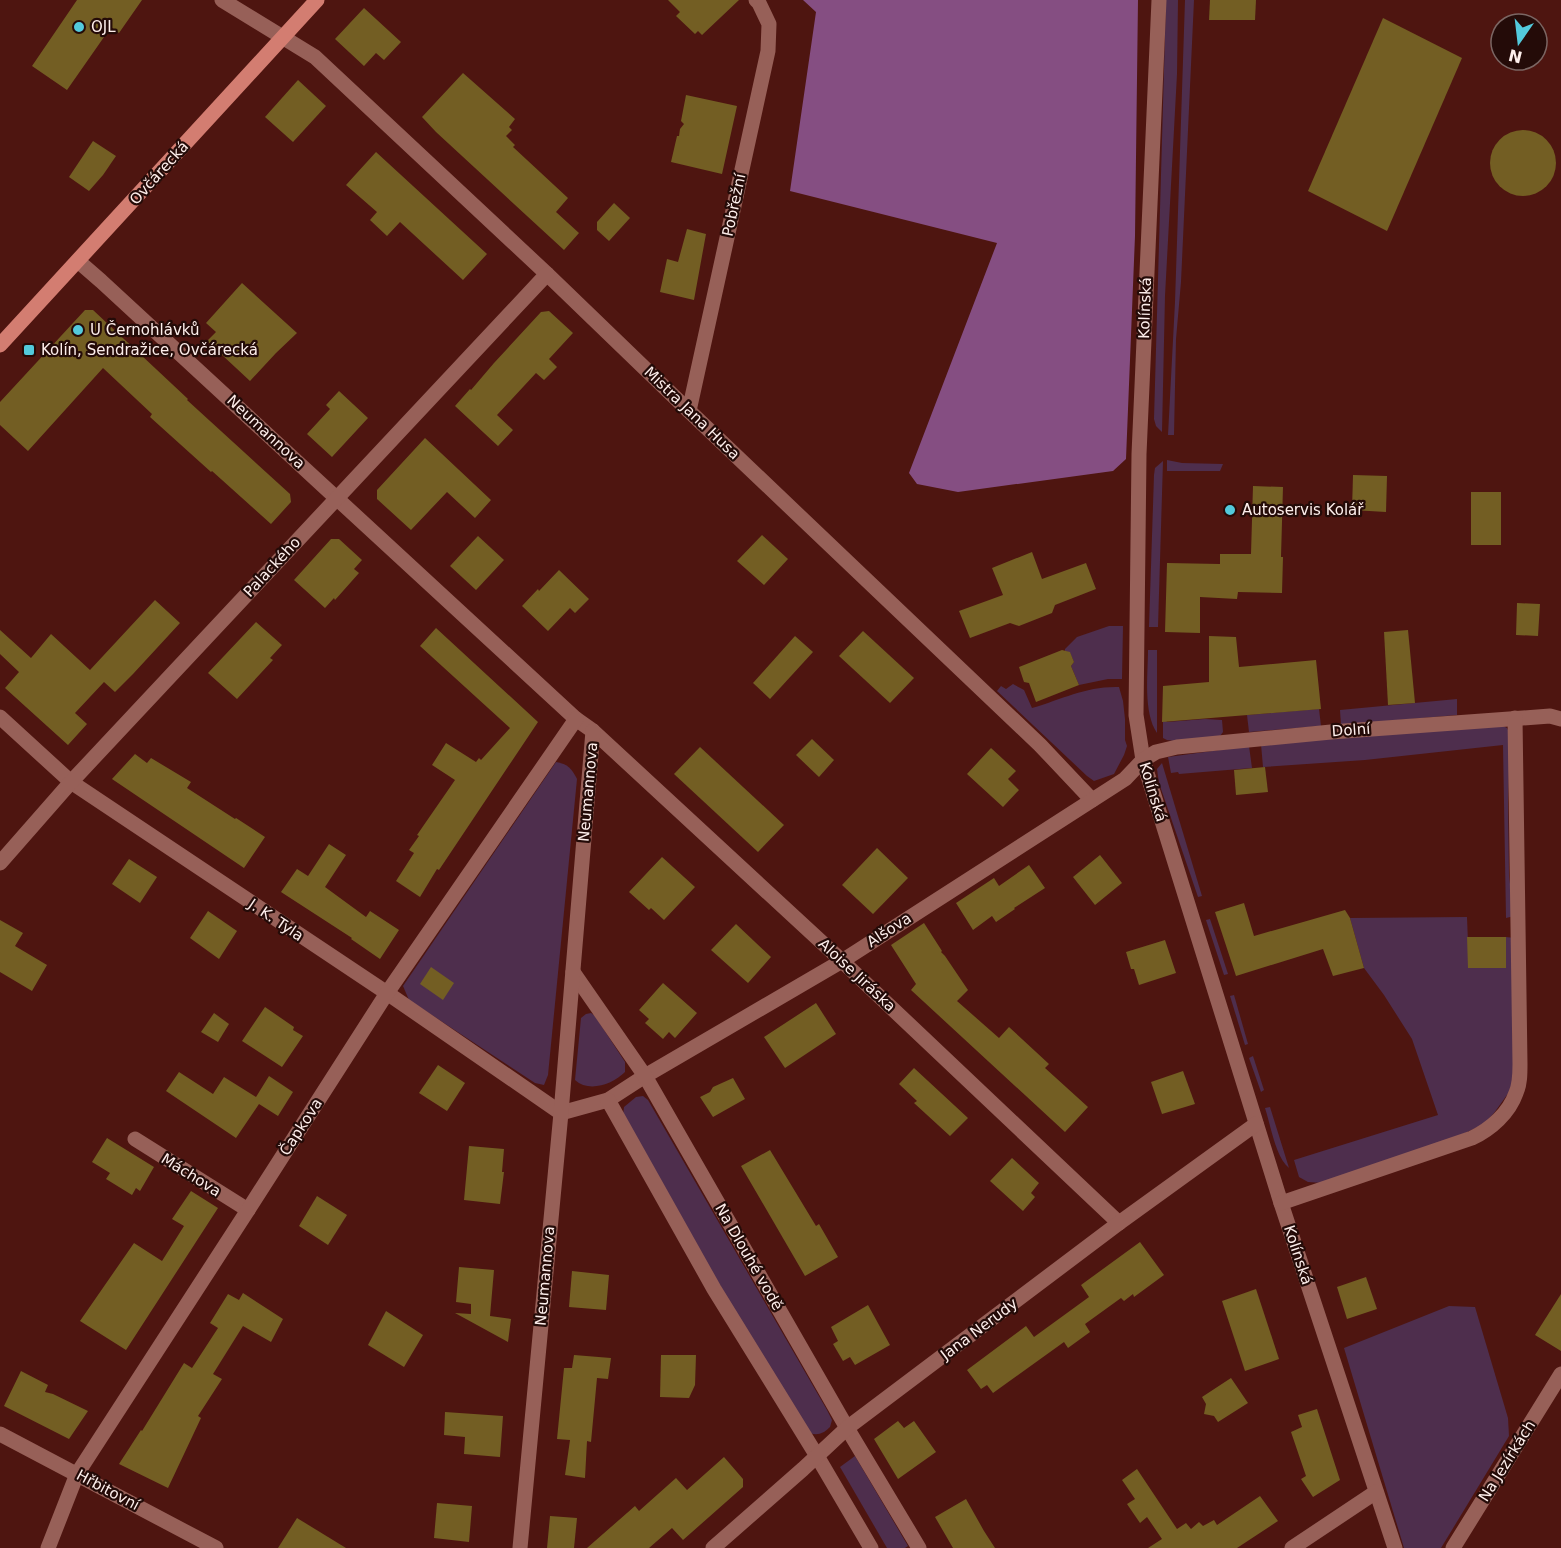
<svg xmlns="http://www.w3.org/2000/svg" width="1561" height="1548" viewBox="0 0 1561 1548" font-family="'DejaVu Sans',sans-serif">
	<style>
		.green { fill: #4e2e4d }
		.forest { fill: #854e82 }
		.building { fill: #735e23 }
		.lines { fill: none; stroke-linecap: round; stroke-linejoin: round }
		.street { stroke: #976058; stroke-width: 15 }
		.secondary { stroke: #d37d71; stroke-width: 15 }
		.poi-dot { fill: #53cadc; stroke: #240b08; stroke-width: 2 }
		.labels { text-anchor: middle; stroke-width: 4.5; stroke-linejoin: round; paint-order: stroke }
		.poi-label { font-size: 15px; fill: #fdeeeb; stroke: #240b08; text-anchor: start }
		.street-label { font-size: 15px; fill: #fdeeeb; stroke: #240b08 }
	</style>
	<rect width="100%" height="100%" fill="#4e1510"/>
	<!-- green -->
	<g class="green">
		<polygon points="1166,0 1178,0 1177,74 1165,296 1162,432 1156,426 1154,419"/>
		<polygon points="1185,0 1194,0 1181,282 1176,339 1174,435 1168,435 1175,302"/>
		<polygon points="1167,460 1182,463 1223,464 1220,471 1167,471"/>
		<polygon points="1163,461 1158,627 1149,627 1154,475 1155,468"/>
		<polygon points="1109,626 1123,626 1122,679 1108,679 1079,685 1071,666 1074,662 1070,653 1065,651 1065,649 1077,637"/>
		<path d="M1148 650H1157V733C1143 712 1148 674 1148 650Z"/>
		<path d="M1013 684 1024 690 1032 708C1063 699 1086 686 1119 687L1123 701 1125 719V740L1127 746 1124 755 1114 774 1094 781 1087 776 997 691 1001 686 1006 689Z"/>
		<polygon points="1457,699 1457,715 1341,725 1340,710"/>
		<polygon points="1319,709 1321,726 1249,732 1247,715"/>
		<polygon points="1163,717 1167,722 1205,719 1222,720 1223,732 1220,736 1175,741 1167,740 1163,738"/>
		<polygon points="1503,726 1507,728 1509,732 1509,771 1508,802 1509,876 1514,916 1506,918 1503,745 1365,760 1263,767 1261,744"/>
		<polygon points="1249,746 1252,768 1179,774 1178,772 1171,773 1168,757"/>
		<path d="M556 762C568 764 572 769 577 779L548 1075 544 1085 535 1083 409 1000 403 986Z"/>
		<polygon points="1162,763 1202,896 1198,897 1159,783 1157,769"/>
		<polygon points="1467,917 1469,968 1506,968 1506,937 1515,938 1512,1031 1515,1056 1512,1088 1494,1113 1484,1124 1463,1134 1323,1183 1308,1182 1299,1177 1294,1160 1438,1115 1412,1039 1384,995 1364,968 1350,918"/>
		<polygon points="1210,919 1228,974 1224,975 1206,920"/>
		<polygon points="1234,995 1248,1044 1245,1045 1230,996"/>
		<path d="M591 1013 595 1016 625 1062V1072C613 1084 589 1093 575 1080L581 1018 586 1014Z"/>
		<polygon points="1253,1056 1264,1090 1261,1092 1249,1058"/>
		<path d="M643 1096 648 1100 827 1410 832 1420 830 1427C824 1433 818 1436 810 1433L722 1289 623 1115 624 1107 636 1097Z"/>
		<path d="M1270 1107 1289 1168C1275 1156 1271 1126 1265 1108Z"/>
		<polygon points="1449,1306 1475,1307 1508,1418 1509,1436 1441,1548 1404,1548 1344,1348"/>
		<polygon points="855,1456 908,1546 905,1548 887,1548 840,1467"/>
	</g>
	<!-- forest -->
	<polygon class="forest" points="803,0 1138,0 1135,236 1126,459 1113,471 958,492 917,484 909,473 997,243 790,191 816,12"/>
	<!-- building -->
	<g class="building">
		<polygon points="77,0 142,0 119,33 111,27 67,90 32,66"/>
		<polygon points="668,0 739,0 702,35 698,31 695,34 676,16 680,12"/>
		<polygon points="1210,0 1256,0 1255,20 1209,20"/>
		<polygon points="364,8 401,42 384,60 376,53 364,66 335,39"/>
		<polygon points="1383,18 1462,58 1387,231 1308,191"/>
		<polygon points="463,73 515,119 509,127 512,130 506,136 515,145 513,147 568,198 556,212 579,233 564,250 436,132 422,117"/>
		<polygon points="298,80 326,106 293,142 265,117"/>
		<polygon points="686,95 737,106 722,174 671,162 677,136 679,136 680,129 684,124 681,121"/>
		<circle cx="1523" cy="163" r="33"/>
		<polygon points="93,141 116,156 103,175 89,191 69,177"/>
		<polygon points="376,152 487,254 463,280 400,222 387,236 370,220 377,212 346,185"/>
		<polygon points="614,203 630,218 609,241 597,230 597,222"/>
		<polygon points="687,229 706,234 694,300 660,292 667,259 678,262"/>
		<polygon points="242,283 297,333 276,353 250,381 207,341 216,332 206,323"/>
		<polygon points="85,310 93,310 188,399 187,400 290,494 291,502 271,524 212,471 211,472 150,417 152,414 103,368 28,451 0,425 0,402"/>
		<polygon points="549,311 573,333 549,359 557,367 544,380 536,373 497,415 513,430 498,446 455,406 470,389 471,390 494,363 541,312"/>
		<polygon points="339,391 368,418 332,457 307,434 330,409 326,405"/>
		<polygon points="425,438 491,500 475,518 447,492 411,530 377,499 377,490"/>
		<polygon points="1353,475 1387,476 1386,512 1352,510"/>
		<polygon points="1253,486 1283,487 1281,557 1283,557 1282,593 1238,592 1237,599 1200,597 1200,633 1165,632 1167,563 1220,564 1220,554 1251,554"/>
		<rect x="1471" y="492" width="30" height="53"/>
		<polygon points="762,535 788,559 764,585 737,561"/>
		<polygon points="478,536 504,560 476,590 450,566"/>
		<polygon points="331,539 339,539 362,560 354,569 359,573 335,600 334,598 325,608 294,580"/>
		<polygon points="1032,552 1042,579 1086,563 1096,589 1055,605 1052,613 1019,626 1010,623 970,638 959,611 1003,595 992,568"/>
		<polygon points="559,570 589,599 575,613 570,608 548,631 522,606 538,589 539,591"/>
		<polygon points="155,600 180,623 133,674 115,692 104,682 75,713 87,724 68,745 5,688 19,672 0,654 0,630 31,658 51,634 90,670"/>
		<polygon points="1517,603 1540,604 1538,636 1516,635"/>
		<polygon points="256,622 282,645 270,658 273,660 237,699 208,673"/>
		<polygon points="436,628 538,722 439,870 437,869 420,897 396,881 414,853 409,850 419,836 417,835 455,780 432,765 446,743 476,762 479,758 481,760 510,728 420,646"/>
		<polygon points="1408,630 1415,703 1388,705 1384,632"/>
		<polygon points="863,631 914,678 890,703 839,656"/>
		<polygon points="795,636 813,652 770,699 753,683"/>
		<polygon points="1209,636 1236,637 1239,667 1316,660 1321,709 1162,722 1163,686 1209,682"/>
		<polygon points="1062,650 1070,652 1074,662 1071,666 1079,685 1036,702 1029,683 1024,682 1019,667"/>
		<polygon points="812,739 834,760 819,777 796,755"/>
		<polygon points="700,747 784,825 758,852 674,774"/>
		<polygon points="991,748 1016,771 1008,779 1019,790 1003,807 967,774"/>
		<polygon points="135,754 147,763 151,758 191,782 187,788 235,819 236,818 265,837 244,868 112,779"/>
		<polygon points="1265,767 1268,792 1236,795 1234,770"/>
		<polygon points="329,844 346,855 325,887 366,917 370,911 399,930 380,959 351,939 352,938 281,892 297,869 308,876"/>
		<polygon points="877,848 908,878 873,914 842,885"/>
		<polygon points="1100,855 1122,883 1095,905 1073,877"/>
		<polygon points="662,857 695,887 664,920 651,908 649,910 629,892"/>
		<polygon points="129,859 157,877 140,903 112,884"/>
		<polygon points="1029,865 1045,888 1014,908 1015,909 996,922 992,916 973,930 956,903 994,878 999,886"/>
		<polygon points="1244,903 1254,936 1345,910 1350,918 1364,968 1333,976 1323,949 1236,976 1215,912"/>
		<polygon points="208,911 237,931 219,959 190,938"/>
		<polygon points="0,920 23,933 15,946 47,965 32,991 0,972"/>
		<polygon points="924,923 942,951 941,952 945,956 968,990 957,1001 999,1038 1009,1027 1049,1064 1045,1068 1088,1107 1065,1132 911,990 916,984 891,945"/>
		<polygon points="736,924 771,957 748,983 711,950"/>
		<polygon points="1467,937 1506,937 1506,968 1468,968"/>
		<polygon points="1165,940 1176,973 1139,985 1134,969 1131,969 1126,952"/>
		<polygon points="431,967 454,983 443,1000 420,984"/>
		<polygon points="663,983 697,1013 675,1038 669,1032 663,1039 645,1023 649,1019 639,1010"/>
		<polygon points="816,1003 836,1034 785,1068 764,1037"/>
		<polygon points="265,1007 294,1027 293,1030 303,1036 282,1067 242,1041"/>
		<polygon points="214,1013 229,1024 218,1042 201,1032"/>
		<polygon points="438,1065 465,1083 447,1111 419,1093"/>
		<polygon points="914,1068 968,1118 950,1136 914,1103 917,1101 899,1084"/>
		<polygon points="1183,1071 1195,1104 1162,1114 1151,1082"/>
		<polygon points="179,1072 213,1094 224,1077 256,1097 269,1076 293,1092 278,1116 259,1104 236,1138 166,1091"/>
		<polygon points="733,1078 745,1099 713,1117 700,1097 710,1092 713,1087"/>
		<polygon points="107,1138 154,1167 140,1191 136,1188 132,1195 106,1179 110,1173 92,1162"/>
		<polygon points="469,1146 504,1149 502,1172 504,1172 500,1204 464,1200"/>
		<polygon points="770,1150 816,1226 819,1224 838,1257 805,1276 741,1166"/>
		<polygon points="1012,1158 1039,1183 1031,1193 1035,1197 1023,1211 990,1181"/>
		<polygon points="191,1191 218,1208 126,1350 80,1321 134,1243 162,1261 184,1226 172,1219"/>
		<polygon points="317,1196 347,1215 328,1245 299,1226"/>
		<polygon points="1140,1242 1164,1275 1134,1297 1133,1294 1124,1301 1121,1298 1085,1324 1090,1332 1068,1348 1064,1342 993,1393 987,1385 981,1389 967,1370 1026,1326 1034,1337 1089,1297 1081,1285"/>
		<polygon points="459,1267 494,1270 490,1316 511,1319 508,1342 455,1313 471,1314 471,1304 456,1302"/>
		<polygon points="572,1271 609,1275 606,1310 569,1307"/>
		<polygon points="1366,1277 1377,1309 1347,1319 1337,1287"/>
		<polygon points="1256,1289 1279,1359 1245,1371 1222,1301"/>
		<polygon points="243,1293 283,1319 271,1342 243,1326 213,1374 222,1379 198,1416 201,1418 168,1488 119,1464 141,1430 142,1431 184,1363 192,1368 218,1328 210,1323 228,1294 239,1300"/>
		<polygon points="1561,1294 1561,1351 1535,1335"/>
		<polygon points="868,1305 890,1345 855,1365 850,1357 843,1361 833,1344 838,1341 831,1327"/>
		<polygon points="386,1311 423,1335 404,1367 368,1345"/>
		<polygon points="574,1355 611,1358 608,1379 597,1378 591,1442 587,1441 585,1478 565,1475 570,1440 557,1439 564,1368 572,1368"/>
		<polygon points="661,1355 696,1355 695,1385 689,1398 660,1397"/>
		<polygon points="21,1371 48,1385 45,1392 53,1394 88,1411 69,1439 4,1406"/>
		<polygon points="1231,1378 1248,1403 1218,1422 1214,1416 1204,1414 1206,1404 1202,1397"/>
		<polygon points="1317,1409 1340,1480 1313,1497 1301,1479 1306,1476 1291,1432 1302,1427 1298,1415"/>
		<polygon points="445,1412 503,1416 500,1457 464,1454 465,1437 444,1435"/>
		<polygon points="898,1421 904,1428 914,1421 936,1452 898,1479 874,1439"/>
		<polygon points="724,1457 743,1479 743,1487 683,1540 672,1528 649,1548 587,1548 635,1506 639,1511 676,1478 687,1490"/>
		<polygon points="1137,1469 1177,1529 1186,1523 1191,1529 1199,1522 1203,1526 1214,1520 1217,1525 1260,1496 1278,1521 1237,1548 1148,1548 1162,1539 1147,1517 1140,1523 1127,1504 1135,1499 1122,1480"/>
		<polygon points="966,1499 984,1531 995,1548 953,1548 935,1517"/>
		<polygon points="437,1503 472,1506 469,1542 434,1538"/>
		<polygon points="550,1516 577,1518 574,1548 547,1548"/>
		<polygon points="297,1518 346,1548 278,1548"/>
	</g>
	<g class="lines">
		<!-- street -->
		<g class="street">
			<polyline points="222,0 315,57 547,274 689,411 1040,745 1092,800"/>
			<polyline points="1159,0 1139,454 1136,715 1143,760 1281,1203 1395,1548"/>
			<polyline points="78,261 101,281 576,719 593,731 842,961 1119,1223"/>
			<polyline points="689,411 768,51 769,24 759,3 756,0"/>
			<polyline points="0,717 71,782 387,993 561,1113 608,1100 645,1076 842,961 1125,779 1143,760 1156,752 1177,747 1331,732 1550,716 1561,719"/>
			<polyline points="0,863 71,782 547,274"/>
			<polyline points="573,972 645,1076 847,1428 919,1548"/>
			<polyline points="608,1100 714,1289 817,1456 871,1548"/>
			<polyline points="135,1139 248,1210"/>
			<path d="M1281 1203 1472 1138C1491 1129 1509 1113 1516 1093 1520 1084 1520 1074 1520 1064L1515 718"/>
			<polyline points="0,1434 216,1548"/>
			<polyline points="48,1548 77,1474 248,1210 387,993 576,719"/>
			<polyline points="520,1548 561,1113 593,731"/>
			<polyline points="713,1548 803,1469 847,1428 1119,1223 1256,1124"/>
			<polyline points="1292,1548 1376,1492"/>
			<polyline points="1453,1548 1561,1374"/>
		</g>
		<!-- secondary -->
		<polyline class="secondary" points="0,345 317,0"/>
	</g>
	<!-- markers -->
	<g class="poi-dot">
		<circle cx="79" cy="27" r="6"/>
		<circle cx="78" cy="330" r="6"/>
		<rect x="23" y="344" width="12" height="12" rx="3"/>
		<circle cx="1230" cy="510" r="6"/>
	</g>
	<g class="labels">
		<!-- poi labels -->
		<g class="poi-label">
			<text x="91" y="32">OJL</text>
			<text x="90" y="335">U Černohlávků</text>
			<text x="41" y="355">Kolín, Sendražice, Ovčárecká</text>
			<text x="1242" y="515">Autoservis Kolář</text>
		</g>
		<!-- street labels -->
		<g class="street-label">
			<text transform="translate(159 173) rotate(-48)" y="5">Ovčárecká</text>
			<text transform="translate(734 205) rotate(-78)" y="5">Pobřežní</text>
			<text transform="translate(1145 308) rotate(-88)" y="5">Kolínská</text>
			<text transform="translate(692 413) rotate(44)" y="5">Mistra Jana Husa</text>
			<text transform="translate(266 432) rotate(43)" y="5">Neumannova</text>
			<text transform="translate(272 567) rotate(-47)" y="5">Palackého</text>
			<text transform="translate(1351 730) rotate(-4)" y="5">Dolní</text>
			<text transform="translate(588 792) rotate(-85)" y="5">Neumannova</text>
			<text transform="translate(1153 792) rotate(73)" y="5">Kolínská</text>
			<text transform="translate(276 920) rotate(34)" y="5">J. K. Tyla</text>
			<text transform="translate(889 930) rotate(-33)" y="5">Alšova</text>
			<text transform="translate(857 975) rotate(43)" y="5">Aloise Jiráska</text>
			<text transform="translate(301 1127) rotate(-57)" y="5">Čapkova</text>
			<text transform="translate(191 1175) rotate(32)" y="5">Máchova</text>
			<text transform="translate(1298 1255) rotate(72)" y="5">Kolínská</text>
			<text transform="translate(749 1257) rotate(60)" y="5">Na Dlouhé vodě</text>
			<text transform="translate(545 1276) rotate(-85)" y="5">Neumannova</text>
			<text transform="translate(979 1329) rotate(-37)" y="5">Jana Nerudy</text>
			<text transform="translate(1507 1461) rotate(-58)" y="5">Na Jezírkách</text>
			<text transform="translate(108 1490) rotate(28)" y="5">Hřbitovní</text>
		</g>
	</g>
	<!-- north arrow -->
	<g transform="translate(1519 42) rotate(194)"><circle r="28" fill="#240b08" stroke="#7b6663" stroke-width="1.5"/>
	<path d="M0-4.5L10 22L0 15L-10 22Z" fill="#53cadc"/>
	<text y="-9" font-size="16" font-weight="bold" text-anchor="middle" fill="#fdeeeb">N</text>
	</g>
</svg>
